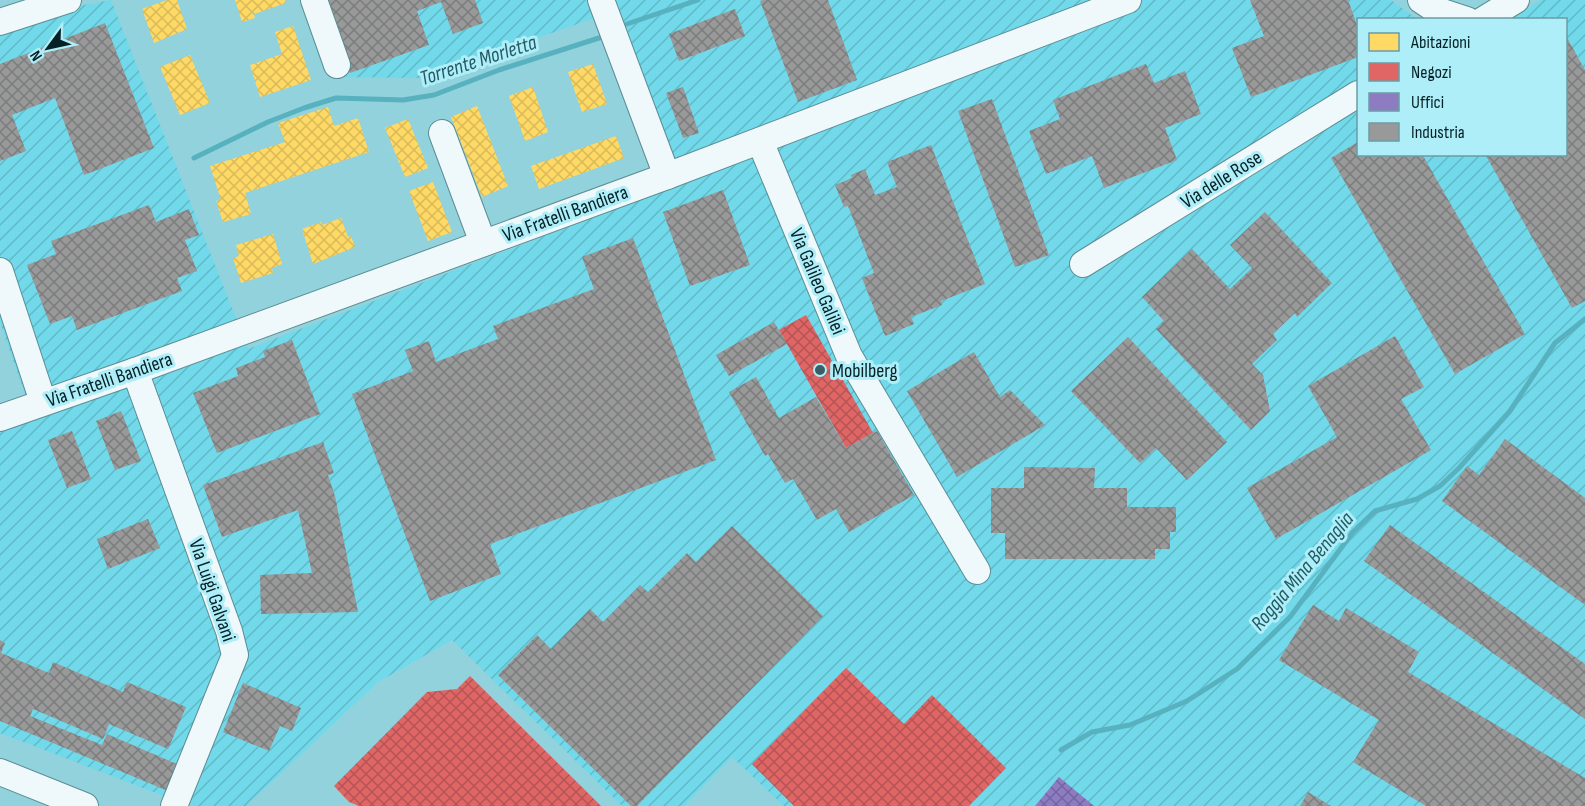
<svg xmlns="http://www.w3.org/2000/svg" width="1585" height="806" viewBox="0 0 1585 806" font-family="'Sofia Sans Condensed',sans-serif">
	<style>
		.industrial { fill: url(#industrial-furrows) }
		.homes { fill: url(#homes-cross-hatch) }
		.shops { fill: url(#shops-cross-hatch) }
		.offices { fill: url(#offices-cross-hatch) }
		.industry { fill: url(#industry-cross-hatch) }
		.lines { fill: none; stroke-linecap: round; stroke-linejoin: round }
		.stream { stroke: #58b1be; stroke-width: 5 }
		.minor-casing { stroke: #5a8d94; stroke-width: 28 }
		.minor { stroke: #eff8fa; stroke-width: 26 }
		.poi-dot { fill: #375f65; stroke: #aeeef9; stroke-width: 2 }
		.labels { text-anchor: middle; stroke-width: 6; stroke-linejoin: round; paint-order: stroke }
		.street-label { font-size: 20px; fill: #062125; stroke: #aeeef9 }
		.poi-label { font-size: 20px; fill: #062125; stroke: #aeeef9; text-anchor: start }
		.water-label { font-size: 21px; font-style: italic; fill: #245b63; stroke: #aeeef9 }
	</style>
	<defs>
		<pattern id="industrial-furrows" width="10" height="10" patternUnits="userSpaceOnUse" patternTransform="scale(1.5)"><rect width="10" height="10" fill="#71d9e9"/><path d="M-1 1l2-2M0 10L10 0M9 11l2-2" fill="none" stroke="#60bac8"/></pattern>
		<pattern id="homes-cross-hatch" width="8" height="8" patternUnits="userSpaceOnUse" patternTransform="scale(1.5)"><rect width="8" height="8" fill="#ffd966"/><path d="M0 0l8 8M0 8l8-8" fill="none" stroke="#d9ba58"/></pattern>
		<pattern id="shops-cross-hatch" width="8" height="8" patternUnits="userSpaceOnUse" patternTransform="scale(1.5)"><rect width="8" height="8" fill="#e06666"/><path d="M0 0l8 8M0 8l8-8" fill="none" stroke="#b45454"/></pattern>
		<pattern id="offices-cross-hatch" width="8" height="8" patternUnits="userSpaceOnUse" patternTransform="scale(1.5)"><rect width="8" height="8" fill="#8e7cc3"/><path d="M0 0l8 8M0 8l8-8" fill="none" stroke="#72659e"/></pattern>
		<pattern id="industry-cross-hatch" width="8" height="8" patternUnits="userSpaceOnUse" patternTransform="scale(1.5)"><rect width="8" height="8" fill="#999"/><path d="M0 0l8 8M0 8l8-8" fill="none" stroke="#7b7c7d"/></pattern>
	</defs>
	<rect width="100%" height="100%" fill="#92d2dc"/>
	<!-- industrial -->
	<polygon class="industrial" points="111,0 248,349 668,189 598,17 421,78 330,77 302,0 1391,0 1417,19 1358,20 1358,154 1566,154 1566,20 1508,19 1541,0 1585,0 1585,806 784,806 732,757 684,806 622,806 452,640 378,682 246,806 190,806 0,733 0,428 32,414 0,323 0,30 68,8"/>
	<!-- homes -->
	<g class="homes">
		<polygon points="167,0 177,0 187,29 154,43 142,9"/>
		<polygon points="235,0 285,0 286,3 254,14 255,18 242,22"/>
		<polygon points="293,26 311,80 260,97 250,65 282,54 275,32"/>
		<polygon points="190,55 210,103 180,115 160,67"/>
		<polygon points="593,64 607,104 582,112 568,72"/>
		<polygon points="533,87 548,132 525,141 509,96"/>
		<polygon points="477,106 508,186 482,197 451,117"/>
		<polygon points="328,107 334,126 358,118 369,152 245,193 251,214 223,222 216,201 221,200 210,166 285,142 278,123"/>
		<polygon points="408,119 428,168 405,177 385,128"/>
		<polygon points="616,136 624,158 539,189 531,166"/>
		<polygon points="433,182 452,232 428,241 409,191"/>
		<polygon points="341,218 348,237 351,236 355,247 313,264 302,229 321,222 322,225"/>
		<polygon points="273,234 282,264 272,268 273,273 241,283 233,258 239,256 236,245"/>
	</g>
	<!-- shops -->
	<g class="shops">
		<polygon points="806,315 873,433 846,448 779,330"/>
		<polygon points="846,668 904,724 932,695 1006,768 969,806 794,806 752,764"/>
		<polygon points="470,676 601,806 359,806 349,802 334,786 427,692 457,689"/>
	</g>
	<!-- offices -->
	<polygon class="offices" points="1059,777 1094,806 1035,806"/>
	<!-- industry -->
	<g class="industry">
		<polygon points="324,0 475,0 483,23 453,34 441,2 417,11 429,45 350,73"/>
		<polygon points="763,0 828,0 857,80 798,102 760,1"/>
		<polygon points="1250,0 1348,0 1358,28 1358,57 1251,97 1232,48 1264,36"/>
		<polygon points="735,9 745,36 679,61 669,34"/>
		<polygon points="105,23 154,148 84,175 55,98 12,115 26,151 0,161 0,64"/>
		<polygon points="1566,36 1585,70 1585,301 1572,308 1485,154 1566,154"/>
		<polygon points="1146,64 1154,83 1185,71 1201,114 1165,128 1177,160 1104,188 1092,156 1046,174 1029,131 1060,119 1053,100"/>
		<polygon points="683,87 699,133 683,138 666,93"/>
		<polygon points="992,99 1049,255 1015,267 958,111"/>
		<polygon points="1358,142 1358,154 1422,154 1525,334 1455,374 1331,158"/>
		<polygon points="931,145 985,284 941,301 942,305 911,317 914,324 885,336 862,278 874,273 848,206 844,207 835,185 852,178 851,175 865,169 875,195 897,187 887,162"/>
		<polygon points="723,190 750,265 690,286 663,212"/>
		<polygon points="149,205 156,222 189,209 199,235 185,240 197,271 177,278 182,291 77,330 72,316 50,324 27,265 56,254 51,241"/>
		<polygon points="1265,212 1332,283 1297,317 1295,313 1273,334 1277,340 1252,364 1263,375 1270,411 1251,430 1156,329 1164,321 1142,297 1192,249 1230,289 1252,268 1230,245"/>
		<polygon points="633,238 716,460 490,544 501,574 430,601 352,394 413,371 405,350 429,341 436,362 498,339 493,326 594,289 582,257"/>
		<polygon points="774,322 787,344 729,376 716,355"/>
		<polygon points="1395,336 1424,387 1401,399 1431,450 1276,539 1247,488 1337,437 1308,386"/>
		<polygon points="1128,337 1227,442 1187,480 1156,448 1140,463 1071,391"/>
		<polygon points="292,340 320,414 217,453 193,393 238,376 236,368 265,357 263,351"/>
		<polygon points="974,352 1000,397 1010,390 1045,425 957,477 907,391"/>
		<polygon points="756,377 779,418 816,397 846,448 877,431 914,495 849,532 836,509 817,520 793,479 785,483 768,454 765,456 729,392"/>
		<polygon points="121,411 141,461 115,470 96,421"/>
		<polygon points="72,431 91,479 67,488 48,440"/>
		<polygon points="1505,439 1585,498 1585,605 1442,501 1467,466 1479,475"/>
		<polygon points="323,442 334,473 328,475 335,496 358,612 261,614 260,575 312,573 298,510 222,537 203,485"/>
		<polygon points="1024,467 1095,468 1094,488 1127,488 1127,507 1176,507 1176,532 1170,532 1170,549 1155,549 1155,559 1005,559 1005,533 991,533 991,488 1024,488"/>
		<polygon points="148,519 160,548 108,569 97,539"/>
		<polygon points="1390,525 1585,664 1585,719 1364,561"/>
		<polygon points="732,526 823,616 637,806 631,806 498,675 537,635 551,649 590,609 603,622 640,585 648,592 687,553 696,562"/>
		<polygon points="1313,605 1339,621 1346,608 1419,652 1408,672 1585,778 1585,806 1426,806 1353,762 1379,720 1279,660"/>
		<polygon points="0,640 5,643 1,653 49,673 53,662 123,692 127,682 186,707 168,749 109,724 103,739 33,709 30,716 102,745 107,734 179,765 168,791 0,721"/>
		<polygon points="243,683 301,708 292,731 280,726 269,751 223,732"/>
		<polygon points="1308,792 1331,806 1300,806"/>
	</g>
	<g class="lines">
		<!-- stream -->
		<g class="stream">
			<polyline points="627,24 698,0"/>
			<polyline points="194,158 268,122 304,108 336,98 403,100 434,95 499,70 602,37"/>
			<polyline points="1061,750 1092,732 1130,725 1187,701 1237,669 1290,617 1353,532 1375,511 1417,499 1440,486 1459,468 1510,411 1555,343 1585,319"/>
		</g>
		<defs>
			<g id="minor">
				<polyline points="314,0 337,65"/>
				<polyline points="601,0 667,176"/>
				<polyline points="1421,0 1436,10 1467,20"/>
				<polyline points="1483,20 1516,0"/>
				<polyline points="0,22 68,0"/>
				<polyline points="442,133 483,243"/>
				<polyline points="760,141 849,356 977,571"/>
				<polyline points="1083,264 1358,94"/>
				<polyline points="0,271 43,402"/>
				<polyline points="135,371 229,631 235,655 174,806"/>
				<polyline points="0,418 135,371 667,176 1128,0"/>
				<polyline points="0,772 85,806"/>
			</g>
		</defs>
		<!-- minor casing -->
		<use href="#minor" class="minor-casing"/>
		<!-- minor -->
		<use href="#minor" class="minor"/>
	</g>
	<!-- markers -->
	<circle class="poi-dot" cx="820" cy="370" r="6"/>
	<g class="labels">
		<!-- street labels -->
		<g class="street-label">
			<text transform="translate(1221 179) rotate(-32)" y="7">Via delle Rose</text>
			<text transform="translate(565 213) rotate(-20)" y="7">Via Fratelli Bandiera</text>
			<text transform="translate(818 281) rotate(67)" y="7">Via Galileo Galilei</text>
			<text transform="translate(109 379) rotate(-19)" y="7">Via Fratelli Bandiera</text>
			<text transform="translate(213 590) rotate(71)" y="7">Via Luigi Galvani</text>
		</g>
		<!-- poi labels -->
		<g class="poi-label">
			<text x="832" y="377">Mobilberg</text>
		</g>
		<!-- water labels -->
		<g class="water-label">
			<text transform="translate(478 60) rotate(-18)" y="7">Torrente Morletta</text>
			<text transform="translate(1302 571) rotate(-50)" y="7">Roggia Mina Benaglia</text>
		</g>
	</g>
	<!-- legend -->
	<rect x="1357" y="18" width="210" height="138" fill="#aeeef9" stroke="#6b9ca4" stroke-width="1.5"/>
	<rect x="1369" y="33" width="30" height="18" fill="#ffd966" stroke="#6b9ca4" stroke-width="1.5"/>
	<text x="1411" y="48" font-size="18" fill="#062125">Abitazioni</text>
	<rect x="1369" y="63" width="30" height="18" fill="#e06666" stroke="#6b9ca4" stroke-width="1.5"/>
	<text x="1411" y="78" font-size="18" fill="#062125">Negozi</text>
	<rect x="1369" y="93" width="30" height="18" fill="#8e7cc3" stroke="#6b9ca4" stroke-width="1.5"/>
	<text x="1411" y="108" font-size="18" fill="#062125">Uffici</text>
	<rect x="1369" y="123" width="30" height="18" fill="#999999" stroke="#6b9ca4" stroke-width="1.5"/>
	<text x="1411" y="138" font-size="18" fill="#062125">Industria</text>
	<!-- north arrow -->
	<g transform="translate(48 48) rotate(237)" stroke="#aeeef9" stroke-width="4.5" paint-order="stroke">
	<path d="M0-4.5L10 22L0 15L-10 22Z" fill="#062125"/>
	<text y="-9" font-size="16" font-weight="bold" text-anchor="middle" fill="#062125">N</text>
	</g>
</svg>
